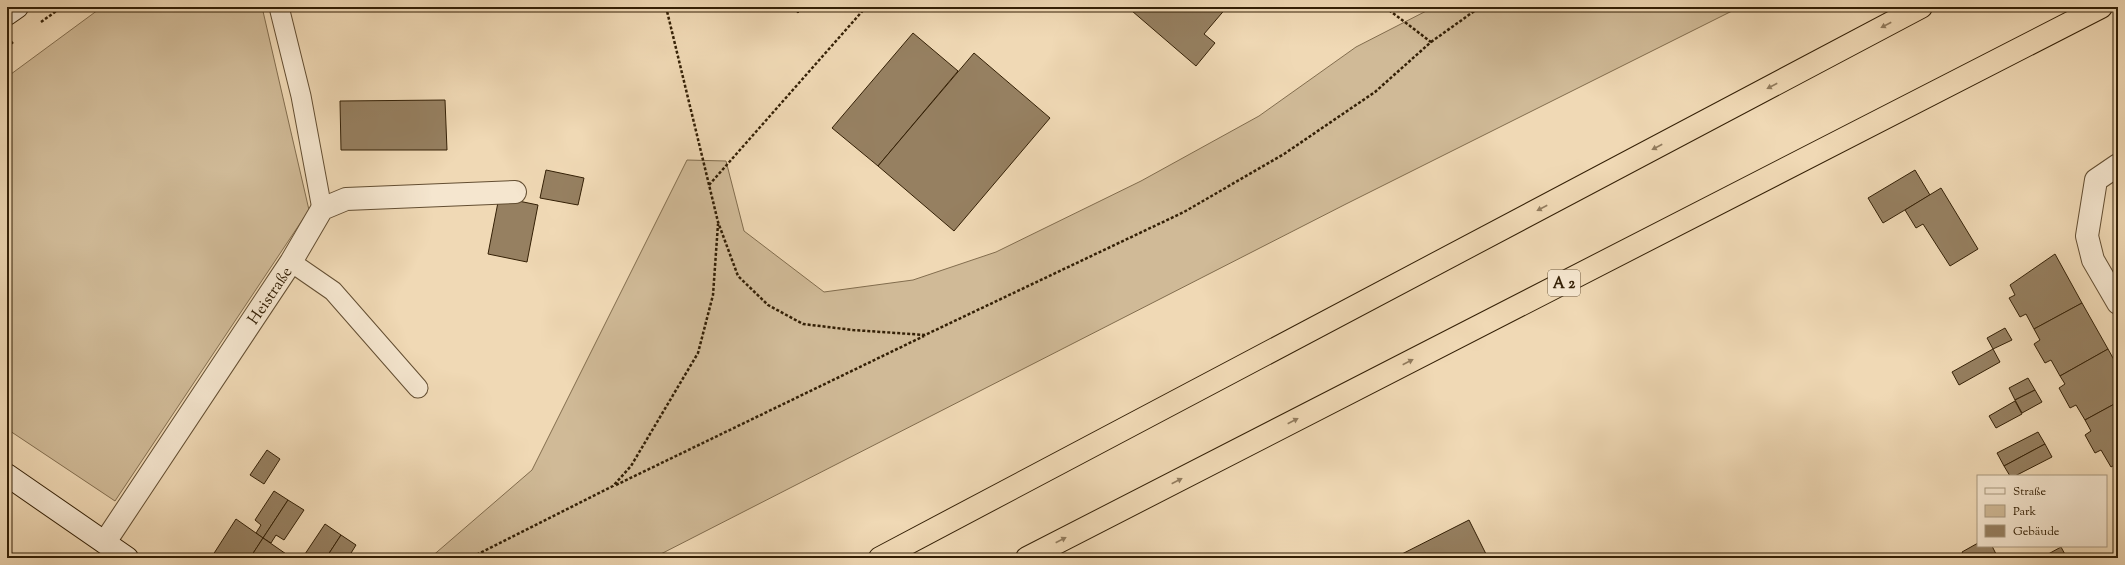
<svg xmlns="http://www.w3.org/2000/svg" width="2125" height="565" viewBox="0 0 2125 565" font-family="'Sorts Mill Goudy',serif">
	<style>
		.green { fill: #d0ba97; stroke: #826d4e }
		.building { fill: #968061; stroke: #342006 }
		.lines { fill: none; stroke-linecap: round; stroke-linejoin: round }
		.lane-casing { stroke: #634e32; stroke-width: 21 }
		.street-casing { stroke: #634e32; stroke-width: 24 }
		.secondary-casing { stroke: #342006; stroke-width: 24 }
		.highway-casing { stroke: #342006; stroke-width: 24 }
		.path { stroke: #342006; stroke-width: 2.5; stroke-dasharray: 3 2; stroke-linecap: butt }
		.lane { stroke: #f5e6cf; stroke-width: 19 }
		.street { stroke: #f5e6cf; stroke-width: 22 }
		.secondary { stroke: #f5e6cf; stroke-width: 22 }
		.highway { stroke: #f0d9b5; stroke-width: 22 }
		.oneway { fill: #927c5e }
		.labels { text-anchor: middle; stroke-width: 3; stroke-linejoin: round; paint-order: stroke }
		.shield { fill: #f5e6cf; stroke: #6e5b42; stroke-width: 1 }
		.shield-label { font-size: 15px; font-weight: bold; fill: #342006 }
		.street-label { font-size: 16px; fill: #342006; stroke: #f5e6cf }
	</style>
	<rect width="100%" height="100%" fill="#f0d9b5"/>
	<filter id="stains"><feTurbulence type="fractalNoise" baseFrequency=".005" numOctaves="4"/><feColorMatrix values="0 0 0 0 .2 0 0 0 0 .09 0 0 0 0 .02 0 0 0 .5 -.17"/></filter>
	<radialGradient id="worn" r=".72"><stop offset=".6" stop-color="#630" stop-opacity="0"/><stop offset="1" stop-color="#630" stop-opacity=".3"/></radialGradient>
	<!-- green -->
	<g class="green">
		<polygon points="102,7 262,7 309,210 115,501 7,429 7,77"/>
		<polygon points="1434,7 1740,7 1346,204 653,558 430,558 532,470 687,160 726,161 744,231 824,292 913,280 996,252 1141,181 1259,116 1356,47"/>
	</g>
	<!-- building -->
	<g class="building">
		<polygon points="791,7 803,7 798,13"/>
		<polygon points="1136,7 1227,7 1204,34 1215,43 1196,66 1132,11"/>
		<polygon points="913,33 958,71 878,166 832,128"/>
		<polygon points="974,53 1050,118 954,231 878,166"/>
		<polygon points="445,100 447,150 341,150 340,101"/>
		<polygon points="546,170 584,178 578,205 540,198"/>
		<polygon points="1915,170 1930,195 1883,223 1868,198"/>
		<polygon points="1941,188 1978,249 1950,266 1923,224 1916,228 1905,210"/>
		<polygon points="499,197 538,205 527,262 488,254"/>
		<polygon points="2055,254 2082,303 2034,329 2026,314 2020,317 2009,298 2015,295 2010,285"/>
		<polygon points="2082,303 2108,349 2060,376 2051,360 2045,363 2034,344 2040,340 2034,329"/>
		<polygon points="2005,328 2012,340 1993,349 1987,338"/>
		<polygon points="1993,349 2000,362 1959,385 1952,372"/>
		<polygon points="2108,349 2118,367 2118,402 2085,420 2076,405 2070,408 2059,388 2065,384 2060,376"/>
		<polygon points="2028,378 2035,390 2015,400 2009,388"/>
		<polygon points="2035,390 2042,402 2022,413 2015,400"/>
		<polygon points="2015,401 2022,414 1996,428 1989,416"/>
		<polygon points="2118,402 2118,463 2111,467 2101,450 2095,453 2085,435 2091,431 2085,420"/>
		<polygon points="2038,432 2045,444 2004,466 1997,453"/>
		<polygon points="2045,444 2052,457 2015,476 2010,476 2004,466"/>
		<polygon points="267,450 280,459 264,484 250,475"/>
		<polygon points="274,491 288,500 263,538 256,533 261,525 255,520"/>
		<polygon points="288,500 304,510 284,540 276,535 271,543 263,538"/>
		<polygon points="236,519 263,538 250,558 211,558"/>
		<polygon points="1469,520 1488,558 1394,558"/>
		<polygon points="325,524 341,535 326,558 311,558 305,554"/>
		<polygon points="341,535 356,545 348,558 326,558"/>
		<polygon points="263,538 289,556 288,558 250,558"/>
		<polygon points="1978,543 1978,546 1992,546 1998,558 1965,558 1962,552"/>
		<polygon points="2061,547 2067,558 2041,558"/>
	</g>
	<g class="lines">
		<defs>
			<g id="lane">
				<polyline points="279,7 301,96 322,209"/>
				<polyline points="291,262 333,291 418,388"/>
			</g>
			<g id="street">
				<polyline points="2118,165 2096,180 2087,236 2093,260 2118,303"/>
				<polyline points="105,542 291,262 322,209 346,199 515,192"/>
			</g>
			<g id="secondary">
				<polyline points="7,14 17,7"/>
				<polyline points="7,475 127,558"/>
			</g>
			<g id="highway">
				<polyline points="880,558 1921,7"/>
				<polyline points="1027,558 2101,7"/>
			</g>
		</defs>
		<!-- lane casing -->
		<use href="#lane" class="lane-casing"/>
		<!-- street casing -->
		<use href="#street" class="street-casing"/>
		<!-- secondary casing -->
		<use href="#secondary" class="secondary-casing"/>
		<!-- highway casing -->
		<use href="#highway" class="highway-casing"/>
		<!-- path -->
		<g class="path">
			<polyline points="666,7 718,222 738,276 768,305 803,324 853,330 925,335 1184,212 1284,154 1375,92 1431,42 1385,7"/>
			<polyline points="41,22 62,7"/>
			<polyline points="1431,42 1480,7"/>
			<polyline points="7,47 13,42"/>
			<polyline points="709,185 866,7"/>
			<polyline points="616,485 924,336"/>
			<polyline points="473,558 476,555 613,486 631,466 698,353 713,295 718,224"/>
		</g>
		<!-- lane -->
		<use href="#lane" class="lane"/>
		<!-- street -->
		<use href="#street" class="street"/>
		<!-- secondary -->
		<use href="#secondary" class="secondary"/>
		<!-- highway -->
		<use href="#highway" class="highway"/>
	</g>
	<!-- one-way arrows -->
	<defs><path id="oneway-solid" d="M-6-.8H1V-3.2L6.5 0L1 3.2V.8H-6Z"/></defs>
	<g class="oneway">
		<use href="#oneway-solid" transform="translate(1886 25) rotate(152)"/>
		<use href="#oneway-solid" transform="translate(1772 86) rotate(152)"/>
		<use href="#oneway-solid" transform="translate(1657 147) rotate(152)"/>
		<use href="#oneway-solid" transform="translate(1542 208) rotate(152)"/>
		<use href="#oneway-solid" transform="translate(1408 362) rotate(-27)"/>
		<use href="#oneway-solid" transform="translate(1293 421) rotate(-27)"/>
		<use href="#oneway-solid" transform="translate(1177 481) rotate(-27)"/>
		<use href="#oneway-solid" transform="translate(1061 540) rotate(-27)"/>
	</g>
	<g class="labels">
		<!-- shield labels -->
		<rect class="shield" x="1548" y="270" width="32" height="26" rx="3"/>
		<g class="shield-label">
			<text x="1564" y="288">A 2</text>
		</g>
		<!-- street labels -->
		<g class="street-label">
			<text transform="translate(269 295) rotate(-56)" y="6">Heistraße</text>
		</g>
	</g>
	<!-- margin -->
	<rect width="2125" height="565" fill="none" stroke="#f0d9b5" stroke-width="24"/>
	<rect x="8" y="8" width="2109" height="549" fill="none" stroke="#342006" stroke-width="2"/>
	<rect x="12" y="12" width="2101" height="541" fill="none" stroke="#342006"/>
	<!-- legend -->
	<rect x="1977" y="475" width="130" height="72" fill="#f5e6cf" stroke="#a8977f"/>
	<rect x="1985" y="488" width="20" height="6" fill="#f5e6cf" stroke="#a8977f"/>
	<text x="2013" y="495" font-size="12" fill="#342006">Straße</text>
	<rect x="1985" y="505" width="20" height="12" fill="#d0ba97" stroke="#a8977f"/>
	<text x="2013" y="515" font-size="12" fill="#342006">Park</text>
	<rect x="1985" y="525" width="20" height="12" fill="#968061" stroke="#a8977f"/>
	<text x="2013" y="535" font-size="12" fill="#342006">Gebäude</text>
	<rect width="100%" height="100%" filter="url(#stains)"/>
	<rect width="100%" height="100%" fill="url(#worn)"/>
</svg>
